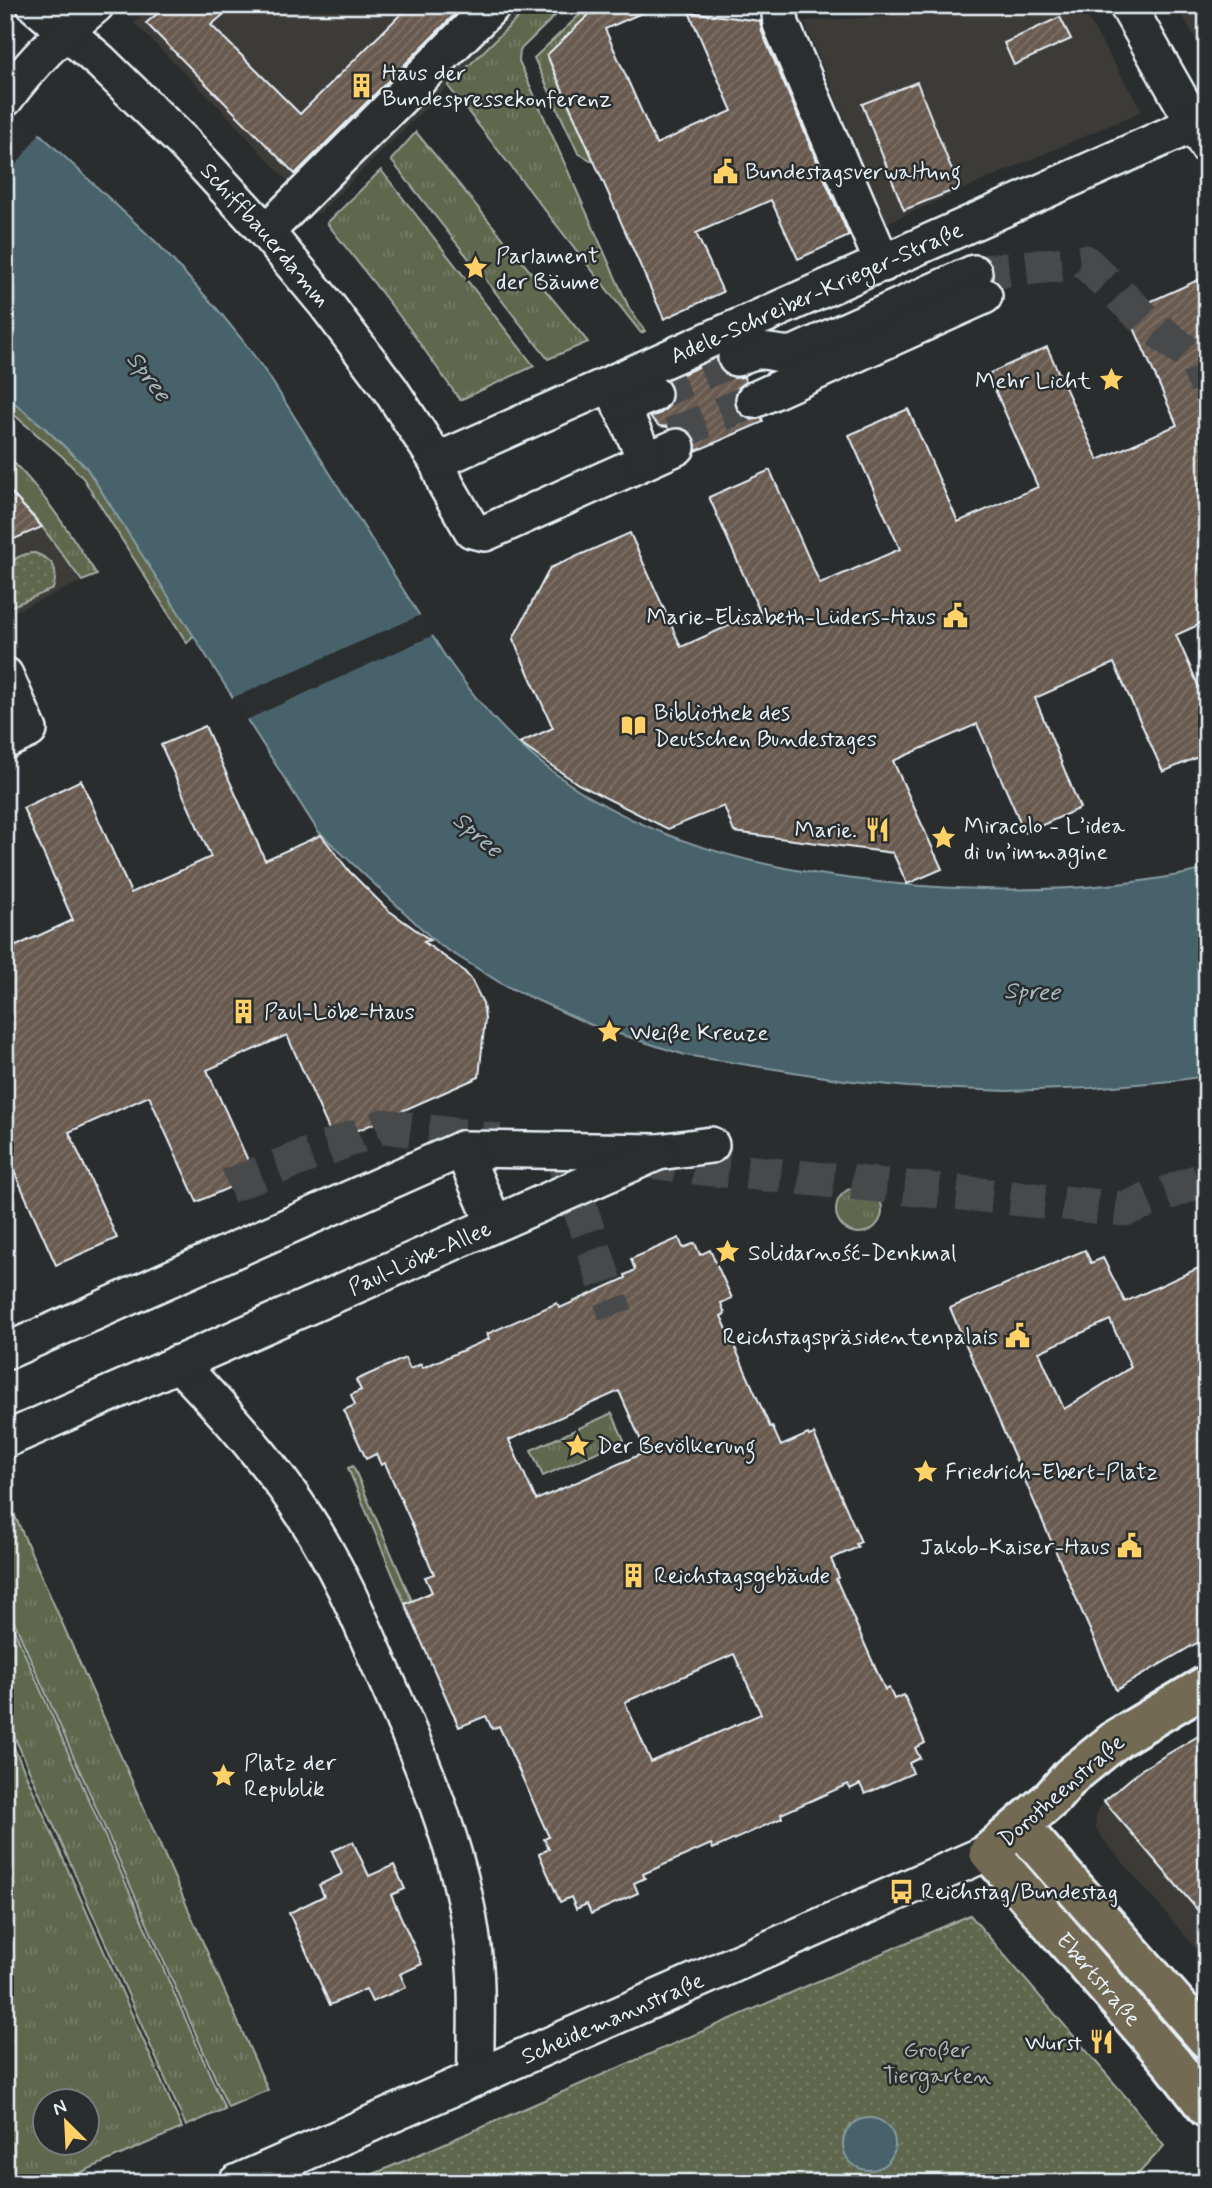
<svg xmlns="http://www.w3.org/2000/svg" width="1212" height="2188" viewBox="0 0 1212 2188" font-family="Mynerve,sans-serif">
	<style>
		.built { fill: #3d3a38 }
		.grass { fill: url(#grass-tufts); stroke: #a3aca3; stroke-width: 2; fill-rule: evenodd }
		.park { fill: url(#park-dots); stroke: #a3aca3; stroke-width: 2 }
		.water { fill: #46626a; stroke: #879ba3; stroke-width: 2 }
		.pier { fill: #2a2d2e }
		.building { fill: url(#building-hatch); stroke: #e8f1f8; stroke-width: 2; fill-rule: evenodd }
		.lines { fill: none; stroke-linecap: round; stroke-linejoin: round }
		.minor-tunnel { stroke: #464a4c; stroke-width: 35; stroke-dasharray: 35 18; stroke-linecap: butt }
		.minor-casing { stroke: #e8f1f8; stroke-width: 40 }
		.major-casing { stroke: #e8f1f8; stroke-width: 44 }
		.minor { stroke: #2a2d2e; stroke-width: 35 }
		.major { stroke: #736b52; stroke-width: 38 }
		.labels { text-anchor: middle; stroke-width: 5; stroke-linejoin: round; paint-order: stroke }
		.poi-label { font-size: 23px; fill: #e8f1f8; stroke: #2a2d2e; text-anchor: start }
		.street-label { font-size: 23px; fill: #e8f1f8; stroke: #2a2d2e }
		.park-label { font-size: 23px; fill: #b1bab4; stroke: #2a2d2e }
		.water-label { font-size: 24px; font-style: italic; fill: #a7b8bf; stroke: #2a2d2e }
	</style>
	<defs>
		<pattern id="grass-tufts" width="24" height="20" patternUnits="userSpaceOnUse" patternTransform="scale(1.75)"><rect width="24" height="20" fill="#5e674e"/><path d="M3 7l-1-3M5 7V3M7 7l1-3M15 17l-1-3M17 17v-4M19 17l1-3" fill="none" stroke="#757d68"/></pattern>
		<pattern id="park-dots" width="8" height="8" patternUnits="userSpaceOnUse" patternTransform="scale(1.75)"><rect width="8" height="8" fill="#5e674e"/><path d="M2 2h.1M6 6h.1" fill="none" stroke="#757d68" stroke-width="1.8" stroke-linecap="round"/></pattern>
		<pattern id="building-hatch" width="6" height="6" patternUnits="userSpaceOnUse" patternTransform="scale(1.75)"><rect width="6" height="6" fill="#685a4f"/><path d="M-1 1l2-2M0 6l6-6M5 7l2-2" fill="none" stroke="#7e7269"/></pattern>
	</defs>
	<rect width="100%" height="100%" fill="#2a2d2e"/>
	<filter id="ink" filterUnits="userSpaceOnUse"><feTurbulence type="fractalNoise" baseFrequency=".0143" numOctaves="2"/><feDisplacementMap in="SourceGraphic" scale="14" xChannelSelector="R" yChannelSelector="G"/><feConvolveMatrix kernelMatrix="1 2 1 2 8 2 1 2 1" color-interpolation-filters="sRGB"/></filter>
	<g filter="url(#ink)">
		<!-- built -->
		<g class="built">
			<polygon points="156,5 531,5 318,214 223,111 134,23"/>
			<polygon points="1034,5 1080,5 1142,111 887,223 804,21 990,11"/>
			<polygon points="1177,5 1207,5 1207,55 1205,57"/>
			<polygon points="5,486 37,520 82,581 5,616"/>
			<polygon points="1207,1731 1207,1962 1103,1839 1096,1828 1096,1814 1104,1801 1142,1769"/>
		</g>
		<!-- grass -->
		<g class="grass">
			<polygon points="531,5 566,5 520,50 519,61 629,308 645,331 641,333 448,86"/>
			<polygon points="590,5 599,5 547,56 594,162 578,153 534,58"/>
			<polygon points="416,132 588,342 548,359 391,160"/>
			<polygon points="381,170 534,366 460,400 409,328 327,223"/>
			<polygon points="5,395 45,428 86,467 194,635 187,643 83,478 63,457 5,407"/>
			<path d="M5 454C43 490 69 532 97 575L82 581 37 520 5 486Z"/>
			<circle cx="859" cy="1210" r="23"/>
			<polygon points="612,1413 624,1440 543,1476 531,1450"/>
			<polygon points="353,1466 412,1601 405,1604 348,1468"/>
			<polygon points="11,1507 268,2090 228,2107 5,1601 5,1509"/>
			<polygon points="5,1609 225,2109 186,2126 5,1715"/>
			<path d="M5 1727 182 2128 57 2183H5ZM46 2100H88V2142H46Z"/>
		</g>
		<!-- park -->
		<g class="park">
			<path d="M35 553C55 561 59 569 53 589L5 609V570C13 558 22 553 35 553Z"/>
			<polygon points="970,1915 1126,2097 1164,2146 1130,2183 353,2183"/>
		</g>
		<!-- water -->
		<g class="water">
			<path d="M5 109 39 133 158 244 218 310 244 342 270 378 445 656C477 701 504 735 549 769 654 850 792 876 922 886 1018 893 1113 891 1207 869V1076L1171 1081 1091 1088 1007 1091 908 1087 844 1080 685 1055 591 1025 504 985 438 944 318 831 86 467 45 428 5 395Z"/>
			<circle cx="869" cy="2144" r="26"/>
		</g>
		<!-- pier -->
		<g class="pier">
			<polygon points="5,106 41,131 5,180"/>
			<polygon points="423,614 436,634 244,721 230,699"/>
		</g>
		<!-- building -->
		<g class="building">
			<polygon points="168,5 235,5 211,25 300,114 410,5 464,5 295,174 146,23"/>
			<polygon points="599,5 660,5 605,29 656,144 732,111 689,12 760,21 762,32 849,236 798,259 771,200 696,233 723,292 664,319 547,55"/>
			<polygon points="1060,17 1071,39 1014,65 1004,43"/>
			<polygon points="917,82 959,188 904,210 862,104"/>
			<polygon points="1207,276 1207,621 1176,635 1207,705 1207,753 1163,772 1114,663 1035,698 1080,808 1025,833 977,724 893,761 942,869 907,884 893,853 734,832 724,806 668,829 578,784 519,743 553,728 513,639 550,568 630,533 681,647 760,612 709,497 770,470 820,584 900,549 849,435 908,409 958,522 1038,487 988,374 1047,347 1098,460 1177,425 1127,312"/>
			<polygon points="716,359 718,366 724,374 734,378 744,377 746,382 738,388 734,397 736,409 743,417 751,420 762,418 763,422 696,451 696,439 689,431 680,427 669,429 668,427 659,426 650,417 661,413 669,406 673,396 672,387 667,381"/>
			<polygon points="5,486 42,527 5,543"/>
			<polygon points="205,726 265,860 321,835 350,872 388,910 430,940 424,942 463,970 471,979 483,1003 485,1019 479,1077 334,1141 287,1035 207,1070 255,1176 197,1202 149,1096 69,1132 117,1238 56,1265 5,1151 5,951 73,920 23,808 81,780 131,893 211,857 161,745"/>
			<path d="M679 1238 683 1248 695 1243 700 1255 710 1250 732 1298 721 1303 725 1314 721 1316 770 1427 772 1426 781 1446 808 1434 809 1436 814 1434 861 1542 856 1544 858 1547 831 1559 839 1578 836 1579 885 1690 889 1688 894 1699 904 1695 925 1743 915 1748 920 1758 909 1763 913 1773 865 1794 860 1784 850 1789 848 1784 781 1814 782 1818 713 1849 711 1844 643 1874 645 1878 634 1883 638 1893 591 1914 587 1904 576 1909 571 1897 560 1902 539 1854 549 1849 544 1839 549 1837 499 1726 492 1729 486 1716 459 1727 405 1604 432 1592 425 1577 434 1574 385 1463 381 1465 376 1454 366 1459 344 1410 355 1405 351 1395 361 1390 356 1380 405 1358 410 1369 421 1364 422 1368 489 1339 487 1334 557 1303 560 1308 626 1278 625 1275 635 1270 631 1259ZM619 1391 646 1452 536 1500 509 1440ZM734 1654 761 1714 651 1762 625 1702Z"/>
			<path d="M1085 1250 1091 1263 1103 1258 1125 1302 1207 1264V1637L1116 1690 950 1308ZM1110 1320 1131 1367 1064 1409 1039 1352Z"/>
			<polygon points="1207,1731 1207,1921 1104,1801 1142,1769"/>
			<polygon points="353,1842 369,1876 394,1865 405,1889 391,1895 422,1964 400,1974 406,1987 372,2002 366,1989 330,2005 289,1913 324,1896 319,1885 342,1874 332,1851"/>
		</g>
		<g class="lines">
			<!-- minor-tunnel -->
			<g class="minor-tunnel">
				<polyline points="974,273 1085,262 1149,323 1194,359 1207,385"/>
				<polyline points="653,394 736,358"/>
				<polyline points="672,435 754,400"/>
				<polyline points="560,1149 616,1315"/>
				<polyline points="641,1160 703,1168 1125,1209 1207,1178"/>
				<polyline points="228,1186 384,1126 499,1141"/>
			</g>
			<defs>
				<g id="minor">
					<path id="s1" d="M35 5 101 62 184 143 266 232 326 304 390 389 437 461 446 485 472 530 485 533 677 447"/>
					<polyline points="779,5 781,24 883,264"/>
					<polyline points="1127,5 1207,146"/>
					<path d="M5 99C33 61 60 35 96 5"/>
					<polyline points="266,232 493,5"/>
					<path d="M736 358C744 355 751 351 759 351 773 351 783 357 796 353L974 273"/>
					<polyline points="611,384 646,460"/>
					<polyline points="754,400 984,296"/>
					<polyline points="621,407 653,394"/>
					<path id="s2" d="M437 461 1194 124"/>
					<polyline points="5,675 29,730 5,741"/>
					<polyline points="462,1149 658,1152 711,1145"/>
					<polyline points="5,1352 462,1149 494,1223"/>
					<path d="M178 1363C225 1412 269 1461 306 1518 338 1567 361 1622 384 1675 425 1768 467 1864 475 1967 478 2003 475 2041 476 2078"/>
					<path id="s3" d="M5 1440 658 1152"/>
					<path id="s4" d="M236 2183 989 1852"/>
				</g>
				<g id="major">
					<path id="s5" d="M1207 1685 1118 1738 1071 1776 1052 1798 989 1852 1173 2064 1207 2108"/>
					<polyline points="1020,1826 1207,2039"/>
				</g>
			</defs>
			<!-- minor casing -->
			<use href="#minor" class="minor-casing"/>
			<!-- major casing -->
			<use href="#major" class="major-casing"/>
			<!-- minor -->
			<use href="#minor" class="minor"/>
			<!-- major -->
			<use href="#major" class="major"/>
		</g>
	</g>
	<!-- icons -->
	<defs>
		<symbol id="building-bare" viewBox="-9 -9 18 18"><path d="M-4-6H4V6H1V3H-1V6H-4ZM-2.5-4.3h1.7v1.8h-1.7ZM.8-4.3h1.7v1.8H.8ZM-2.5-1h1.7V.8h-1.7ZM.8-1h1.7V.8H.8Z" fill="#ffd166" stroke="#2a2d2e" stroke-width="2.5" paint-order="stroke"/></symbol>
		<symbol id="civic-bare" viewBox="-9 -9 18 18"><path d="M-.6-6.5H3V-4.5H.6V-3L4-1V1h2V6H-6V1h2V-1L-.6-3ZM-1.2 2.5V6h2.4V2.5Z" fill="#ffd166" stroke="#2a2d2e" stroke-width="2.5" paint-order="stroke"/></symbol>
		<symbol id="sight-bare" viewBox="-9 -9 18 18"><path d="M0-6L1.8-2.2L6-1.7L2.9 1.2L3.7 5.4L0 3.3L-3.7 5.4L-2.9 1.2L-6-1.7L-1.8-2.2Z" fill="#ffd166" stroke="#2a2d2e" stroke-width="2.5" paint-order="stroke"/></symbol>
		<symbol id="library-bare" viewBox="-9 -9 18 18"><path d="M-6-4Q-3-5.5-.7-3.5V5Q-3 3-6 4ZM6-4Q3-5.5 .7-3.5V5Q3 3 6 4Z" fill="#ffd166" stroke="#2a2d2e" stroke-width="2.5" paint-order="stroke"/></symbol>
		<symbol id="restaurant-bare" viewBox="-9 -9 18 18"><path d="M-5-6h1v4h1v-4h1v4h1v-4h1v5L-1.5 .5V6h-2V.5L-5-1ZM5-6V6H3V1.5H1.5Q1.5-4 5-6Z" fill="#ffd166" stroke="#2a2d2e" stroke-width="2.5" paint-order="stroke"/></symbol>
		<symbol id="bus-bare" viewBox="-9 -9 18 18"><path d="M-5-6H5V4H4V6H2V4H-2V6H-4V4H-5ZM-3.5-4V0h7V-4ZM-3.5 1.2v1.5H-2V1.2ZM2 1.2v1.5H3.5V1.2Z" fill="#ffd166" stroke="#2a2d2e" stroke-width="2.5" paint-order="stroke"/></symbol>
	</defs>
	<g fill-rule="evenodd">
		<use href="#building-bare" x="344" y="68" width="35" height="35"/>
		<use href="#civic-bare" x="708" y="154" width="35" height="35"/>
		<use href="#sight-bare" x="458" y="250" width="35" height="35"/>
		<use href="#sight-bare" x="1094" y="362" width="35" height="35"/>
		<use href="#civic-bare" x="938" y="598" width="35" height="35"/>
		<use href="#library-bare" x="616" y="708" width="35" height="35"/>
		<use href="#restaurant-bare" x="860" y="812" width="35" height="35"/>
		<use href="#sight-bare" x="926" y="820" width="35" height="35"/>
		<use href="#building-bare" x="226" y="994" width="35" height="35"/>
		<use href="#sight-bare" x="592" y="1014" width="35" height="35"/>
		<use href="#sight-bare" x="710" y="1234" width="35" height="35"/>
		<use href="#civic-bare" x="1000" y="1318" width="35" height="35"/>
		<use href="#sight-bare" x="560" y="1428" width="35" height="35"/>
		<use href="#sight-bare" x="908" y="1454" width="35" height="35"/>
		<use href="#civic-bare" x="1112" y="1528" width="35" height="35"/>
		<use href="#building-bare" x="616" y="1558" width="35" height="35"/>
		<use href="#sight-bare" x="206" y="1758" width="35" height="35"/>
		<use href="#bus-bare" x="884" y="1874" width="35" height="35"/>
		<use href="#restaurant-bare" x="1084" y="2024" width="35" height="35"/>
	</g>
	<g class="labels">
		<!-- poi labels -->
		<g class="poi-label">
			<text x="382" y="80">Haus der<tspan x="382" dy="26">Bundespressekonferenz</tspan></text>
			<text x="745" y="179">Bundestagsverwaltung</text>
			<text x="496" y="263">Parlament<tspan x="496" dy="26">der Bäume</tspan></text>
			<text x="1091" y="388" text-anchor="end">Mehr Licht</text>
			<text x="936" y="624" text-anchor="end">Marie-Elisabeth-Lüders-Haus</text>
			<text x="654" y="720">Bibliothek des<tspan x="654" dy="26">Deutschen Bundestages</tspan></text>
			<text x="964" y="833">Miracolo - L’idea<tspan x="964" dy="26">di un’immagine</tspan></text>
			<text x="857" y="837" text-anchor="end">Marie.</text>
			<text x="264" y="1019">Paul-Löbe-Haus</text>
			<text x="630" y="1040">Weiße Kreuze</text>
			<text x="748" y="1260">Solidarność-Denkmal</text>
			<text x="998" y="1344" text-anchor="end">Reichstagspräsidentenpalais</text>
			<text x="597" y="1453">Der Bevölkerung</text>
			<text x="945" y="1479">Friedrich-Ebert-Platz</text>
			<text x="1110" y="1554" text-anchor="end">Jakob-Kaiser-Haus</text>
			<text x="654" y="1583">Reichstagsgebäude</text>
			<text x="244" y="1770">Platz der<tspan x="244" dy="26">Republik</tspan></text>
			<text x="921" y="1899">Reichstag/Bundestag</text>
			<text x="1082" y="2050" text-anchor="end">Wurst</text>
		</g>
		<!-- street labels -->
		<g class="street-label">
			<text dy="8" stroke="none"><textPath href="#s1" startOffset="326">Schiffbauerdamm</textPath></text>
			<text dy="8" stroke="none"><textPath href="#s2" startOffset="415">Adele-Schreiber-Krieger-Straße</textPath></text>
			<text dy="8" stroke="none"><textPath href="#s3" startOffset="453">Paul-Löbe-Allee</textPath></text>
			<text transform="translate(1061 1790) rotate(-41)" y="8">Dorotheenstraße</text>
			<text dy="8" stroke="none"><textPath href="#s5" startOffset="444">Ebertstraße</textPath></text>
			<text dy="8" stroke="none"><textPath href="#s4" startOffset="411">Scheidemannstraße</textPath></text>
		</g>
		<!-- park labels -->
		<g class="park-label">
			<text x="937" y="2057">Großer<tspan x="937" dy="26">Tiergarten</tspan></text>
		</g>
		<!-- water labels -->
		<g class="water-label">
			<text transform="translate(149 376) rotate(53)" y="8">Spree</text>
			<text transform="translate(478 834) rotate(41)" y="8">Spree</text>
			<text transform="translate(1032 991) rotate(2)" y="8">Spree</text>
		</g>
	</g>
	<!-- margin -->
	<rect width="1212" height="2188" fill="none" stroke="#2a2d2e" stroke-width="28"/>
	<rect x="14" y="14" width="1184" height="2160" fill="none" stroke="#e8f1f8" stroke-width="2.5" filter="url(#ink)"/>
	<!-- north arrow -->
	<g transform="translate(66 2122) rotate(336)"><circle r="33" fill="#2a2d2e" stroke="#767b7f" stroke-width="2"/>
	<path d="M0-5L12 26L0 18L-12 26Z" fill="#ffd166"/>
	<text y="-10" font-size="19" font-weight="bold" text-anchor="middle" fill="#e8f1f8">N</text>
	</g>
</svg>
